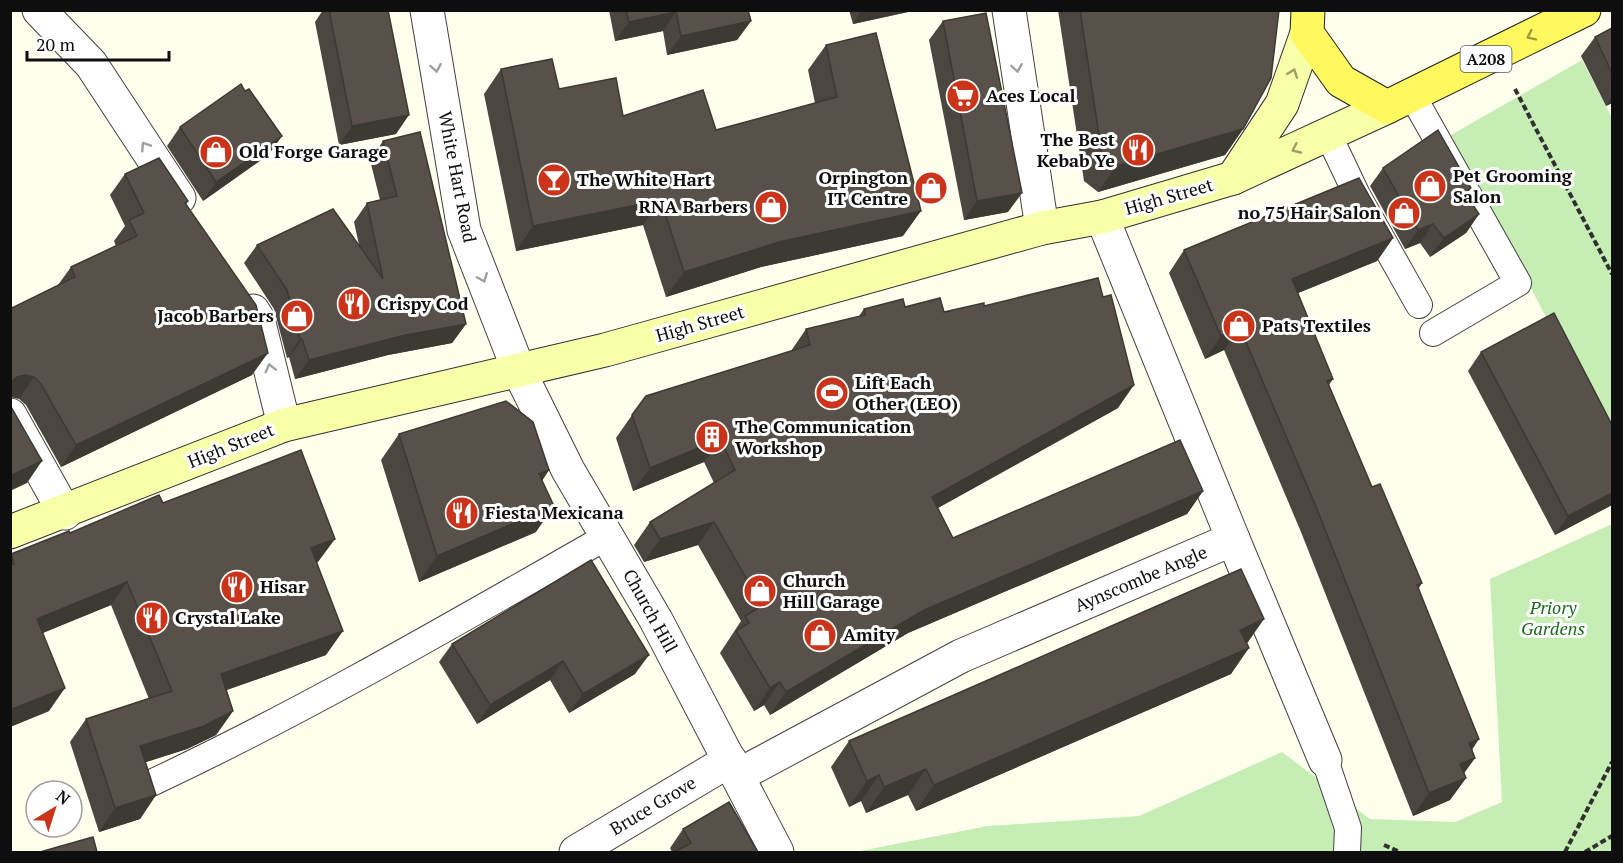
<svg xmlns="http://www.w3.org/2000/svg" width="1623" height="863" viewBox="0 0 1623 863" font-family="'PT Serif',serif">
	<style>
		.green { fill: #c6edb4 }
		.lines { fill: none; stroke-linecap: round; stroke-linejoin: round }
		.lane-casing { stroke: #414141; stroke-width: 28 }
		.street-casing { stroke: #414141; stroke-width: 35 }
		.secondary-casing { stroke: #303030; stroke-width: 35 }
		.primary-casing { stroke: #1f1f1f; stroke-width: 35 }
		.path { stroke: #303030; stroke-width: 4; stroke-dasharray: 6 3; stroke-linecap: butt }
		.lane { stroke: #fff; stroke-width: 26 }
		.street { stroke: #fff; stroke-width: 33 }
		.secondary { stroke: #f8ffa9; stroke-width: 33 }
		.primary { stroke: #fff85e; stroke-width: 33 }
		.wall { fill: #4b463f }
		.shaded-wall { fill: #3d3933 }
		.building { fill: #575149; stroke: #3d3933; stroke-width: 1.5 }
		.oneway { stroke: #9f9a3e }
		.oneway2 { stroke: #9f9f9f }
		.oneway3 { stroke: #9a9f6b }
		.labels { text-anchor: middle; stroke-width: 6; stroke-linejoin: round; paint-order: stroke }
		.shield { fill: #fff; stroke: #565656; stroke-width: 1.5 }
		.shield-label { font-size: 16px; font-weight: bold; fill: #0e0e0e }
		.poi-label { font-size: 18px; font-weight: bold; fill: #0e0e0e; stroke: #fff; text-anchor: start }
		.street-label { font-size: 18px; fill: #0e0e0e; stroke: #fff }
		.park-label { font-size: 18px; font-style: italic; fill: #196b18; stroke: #fff }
	</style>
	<rect width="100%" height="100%" fill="#ffe"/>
	<!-- green -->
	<g class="green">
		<polygon points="1582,60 1612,118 1612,444 1451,135"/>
		<polygon points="1612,524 1612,852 855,852 988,826 1139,816 1282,752 1370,819 1455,822 1502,802 1490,579"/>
	</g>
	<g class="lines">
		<defs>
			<g id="lane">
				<polyline points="1412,95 1518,283 1433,333"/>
				<polyline points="1328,134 1357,195 1419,305"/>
				<polyline points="1325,760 1348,828 1347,852"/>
				<path d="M149 784C307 710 457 622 608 536"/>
			</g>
			<g id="street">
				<polyline points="39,10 91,64 179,198"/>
				<polyline points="427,10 464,230 519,371 568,470 656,620 777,852"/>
				<polyline points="1009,10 1042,228"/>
				<polyline points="253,311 258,319 284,425"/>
				<polyline points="10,415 65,513"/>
				<polyline points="1233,539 1325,760"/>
				<polyline points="739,775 961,656 1233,539 1102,217"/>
				<polyline points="576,852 730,760"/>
			</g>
			<g id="secondary">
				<polyline points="1233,178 1282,104 1307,33"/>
				<polyline points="10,532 284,425 605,350 1042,228 1102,217 1233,178 1387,107"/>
			</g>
			<polyline id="primary" points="1308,10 1307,33 1341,81 1387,107 1584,10"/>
		</defs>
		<!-- lane casing -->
		<use href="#lane" class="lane-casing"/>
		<!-- street casing -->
		<use href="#street" class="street-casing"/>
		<!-- secondary casing -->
		<use href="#secondary" class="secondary-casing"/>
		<!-- primary casing -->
		<use href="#primary" class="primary-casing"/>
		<!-- path -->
		<g class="path">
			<polyline points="1515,89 1612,274"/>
			<polyline points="1384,845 1400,852"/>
			<polyline points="1565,852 1612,762"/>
			<polyline points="1585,852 1612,836"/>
		</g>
		<!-- lane -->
		<use href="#lane" class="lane"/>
		<!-- street -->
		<use href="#street" class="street"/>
		<!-- secondary -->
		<use href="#secondary" class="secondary"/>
		<!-- primary -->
		<use href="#primary" class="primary"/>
	</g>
	<!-- wall -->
	<g class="wall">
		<polygon points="323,10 388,10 396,134 339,145 315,22"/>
		<polygon points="609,10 748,10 751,21 737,40 667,55 663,31 615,41"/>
		<polygon points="849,10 917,10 853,24"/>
		<polygon points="1058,10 1279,10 1243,129 1225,155 1098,192 1084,181"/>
		<polygon points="943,21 1008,212 964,220 929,40"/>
		<polygon points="1612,28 1612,103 1606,106 1581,56 1595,37"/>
		<polygon points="826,45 903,236 761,267 666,297 643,225 516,251 484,94 501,69 559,89 623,116 716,130 815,103 808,70"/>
		<polygon points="245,91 282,136 268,155 203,201 167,146 180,127"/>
		<polygon points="383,141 466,324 452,343 388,355 295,379 289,357 287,358 274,309 244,263 257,245 359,245 354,222 367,203 380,200 370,160"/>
		<polygon points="1383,168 1471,188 1466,195 1479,214 1466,233 1430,257 1420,243 1405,249 1370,186"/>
		<polygon points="125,174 188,201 186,204 252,375 61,467 26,405 19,399 58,285 71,267 116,246 114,241 125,226 110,195"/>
		<polygon points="1393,238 1377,261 1298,293 1333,379 1329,385 1372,487 1422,583 1419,588 1475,758 1464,773 1466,778 1450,800 1413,816 1301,532 1224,350 1205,359 1169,273 1184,250"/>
		<polygon points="984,306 1118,408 938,508 953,538 1203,491 1187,514 908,633 770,715 764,705 754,711 720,653 741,621 698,545 644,562 634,545 650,522 714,483 704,462 633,491 616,438 632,415 791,351 806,329 859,316 864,309 905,307 944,312"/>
		<polygon points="1481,352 1612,505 1555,535 1468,371"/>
		<polygon points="399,434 549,470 542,481 536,532 419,582 381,460"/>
		<polygon points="163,503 318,562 316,563 326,655 226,690 233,711 216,735 187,749 146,762 156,795 140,819 99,832 70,742 86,719 149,699 111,605 43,633 49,711 10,727 11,554 70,533"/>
		<polygon points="591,560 635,674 569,713 550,680 477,724 439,662 452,644"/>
		<polygon points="1247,644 1231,674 916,811 908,795 866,813 861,801 849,807 831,767 849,741"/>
		<polygon points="683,829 758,852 672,852 670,848"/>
	</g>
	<!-- shaded-wall -->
	<g class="shaded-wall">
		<polygon points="862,10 917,10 853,24"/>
		<polygon points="676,12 663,31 615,41 629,22"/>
		<polygon points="751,21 737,40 667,55 681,36"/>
		<polygon points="1612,97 1612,103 1606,106"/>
		<polygon points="409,115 396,134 339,145 352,126"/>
		<polygon points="1243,129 1225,155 1098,192 1116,166"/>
		<polygon points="282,136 268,155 203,201 216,182"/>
		<polygon points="1022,193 1008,212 964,220 977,201"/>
		<polygon points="661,200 643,225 516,251 533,226"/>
		<polygon points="921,211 903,236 761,267 666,297 684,272 779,242"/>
		<polygon points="1479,214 1466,233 1430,257 1444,238"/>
		<polygon points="1433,224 1420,243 1405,249 1418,230"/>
		<polygon points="1393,238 1377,261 1276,302 1292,279"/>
		<polygon points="466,324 452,343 388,355 295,379 309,360 401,336"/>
		<polygon points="1240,328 1224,350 1205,359 1221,336"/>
		<polygon points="300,339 302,339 289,357 287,358"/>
		<polygon points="268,353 252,375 61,467 76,445"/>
		<polygon points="25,375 34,377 19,399 10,397 10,383 17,377"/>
		<polygon points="1134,385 1118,408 916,520 932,497"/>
		<polygon points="720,439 704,462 633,491 650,468"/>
		<polygon points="42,461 27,483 10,491 10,476"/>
		<polygon points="549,470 531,496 539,474"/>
		<polygon points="1203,491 1187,514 908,633 770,715 786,692 924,610"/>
		<polygon points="1612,493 1612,505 1555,535 1568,516"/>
		<polygon points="554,506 536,532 419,582 437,556"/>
		<polygon points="714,522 698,545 644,562 660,539"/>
		<polygon points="335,539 318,562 294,571 311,548"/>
		<polygon points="127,582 111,605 20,642 37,619"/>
		<polygon points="1264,619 1246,645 1240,630"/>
		<polygon points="343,631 326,655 204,698 221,674"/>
		<polygon points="1249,648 1231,674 916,811 934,785"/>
		<polygon points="649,655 635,674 569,713 583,694"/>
		<polygon points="563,661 550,680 477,724 490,705"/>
		<polygon points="780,682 764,705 754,711 770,688"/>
		<polygon points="65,688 49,711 10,727 10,710"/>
		<polygon points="233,711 216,735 187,749 124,769 140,746"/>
		<polygon points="1479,739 1464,762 1469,743"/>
		<polygon points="1475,758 1459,780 1466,778 1450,800 1413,816 1429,793 1460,764"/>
		<polygon points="926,769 908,795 866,813 884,787"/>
		<polygon points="879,775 861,801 849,807 867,781"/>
		<polygon points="156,795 140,819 99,832 115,808"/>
	</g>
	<!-- building -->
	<g class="building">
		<polygon points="329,10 388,10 409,115 352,126"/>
		<polygon points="626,10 748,10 751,21 681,36 676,12 629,22"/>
		<polygon points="1080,10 1279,10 1271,78 1243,129 1116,166 1102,155"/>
		<polygon points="986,13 1022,193 977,201 943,21"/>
		<polygon points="1612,28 1612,73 1595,37"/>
		<polygon points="876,33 921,211 779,242 684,272 661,200 533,226 501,69 552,59 559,89 616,78 623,116 703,90 716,130 837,97 826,45"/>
		<polygon points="241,84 245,91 249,89 282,136 216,182 180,127"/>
		<polygon points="1438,130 1471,188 1465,193 1479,214 1444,238 1433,224 1418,230 1383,168"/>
		<polygon points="420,132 466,324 401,336 309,360 302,339 300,339 287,290 257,245 333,209 383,279 367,203 397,196 383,141"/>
		<polygon points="159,158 188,201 185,203 256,305 268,353 76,445 41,384 34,377 25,375 17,377 10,383 10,309 75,277 71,267 137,236 129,220 144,213 125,174"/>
		<polygon points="1359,178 1393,238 1292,279 1333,379 1327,381 1372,487 1380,484 1422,583 1417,585 1479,739 1469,743 1475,758 1460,764 1466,778 1429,793 1317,509 1240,328 1221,336 1184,250"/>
		<polygon points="1098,278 1103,297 1111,295 1134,385 932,497 953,538 1180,440 1203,491 924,610 786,692 780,682 770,688 736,631 749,623 745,616 762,606 714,522 660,539 650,522 735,470 720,439 650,468 632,415 646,396 810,345 806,329 865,315 864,309 903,299 905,307 940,298 944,312 984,303 984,306"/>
		<polygon points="1554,313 1612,425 1612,493 1568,516 1481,352"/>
		<polygon points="506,401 533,422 549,470 539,474 554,506 437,556 399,434"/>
		<polygon points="10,405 42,461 10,476"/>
		<polygon points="301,450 335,539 311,548 343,631 221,674 233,711 204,726 140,746 156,795 115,808 86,719 172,691 127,582 37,619 65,688 10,710 10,565 14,564 11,554 69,531 70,533 159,495 163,503"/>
		<polygon points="591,560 649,655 583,694 563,661 490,705 452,644"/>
		<polygon points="1241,569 1264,619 1240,630 1249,648 934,785 926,769 884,787 879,775 867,781 849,741"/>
		<polygon points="729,802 758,852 674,852 691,843 683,829"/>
		<polygon points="93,837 97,852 40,852"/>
	</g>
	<!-- one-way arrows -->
	<defs><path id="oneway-chevron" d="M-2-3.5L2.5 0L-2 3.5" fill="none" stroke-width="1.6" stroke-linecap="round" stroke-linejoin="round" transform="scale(1.5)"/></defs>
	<use class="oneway" href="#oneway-chevron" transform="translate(1531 36) rotate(154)"/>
	<g class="oneway2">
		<use href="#oneway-chevron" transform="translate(436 68) rotate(80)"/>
		<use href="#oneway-chevron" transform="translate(1017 68) rotate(81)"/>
		<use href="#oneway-chevron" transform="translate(145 146) rotate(-123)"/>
		<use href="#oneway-chevron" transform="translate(483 278) rotate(68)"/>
		<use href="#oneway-chevron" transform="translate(270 368) rotate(-104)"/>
	</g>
	<g class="oneway3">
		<use href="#oneway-chevron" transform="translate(1293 73) rotate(-70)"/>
		<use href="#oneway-chevron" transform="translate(1296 149) rotate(155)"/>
	</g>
	<!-- icons -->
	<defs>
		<symbol id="supermarket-disc" viewBox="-11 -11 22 22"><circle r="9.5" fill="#c9341a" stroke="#fff"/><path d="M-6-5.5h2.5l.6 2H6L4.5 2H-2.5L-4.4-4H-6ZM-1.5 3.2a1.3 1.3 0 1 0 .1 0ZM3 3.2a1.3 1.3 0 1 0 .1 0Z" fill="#fff"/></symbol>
		<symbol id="restaurant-disc" viewBox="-11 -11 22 22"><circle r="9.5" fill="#c9341a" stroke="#fff"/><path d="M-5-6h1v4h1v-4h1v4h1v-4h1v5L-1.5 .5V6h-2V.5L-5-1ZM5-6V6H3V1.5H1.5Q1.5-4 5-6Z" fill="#fff"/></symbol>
		<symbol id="shop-disc" viewBox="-11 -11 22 22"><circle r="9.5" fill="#c9341a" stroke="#fff"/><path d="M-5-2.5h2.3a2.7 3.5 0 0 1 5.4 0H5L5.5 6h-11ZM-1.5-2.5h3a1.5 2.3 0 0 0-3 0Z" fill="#fff"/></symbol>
		<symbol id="bar-disc" viewBox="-11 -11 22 22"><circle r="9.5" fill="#c9341a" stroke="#fff"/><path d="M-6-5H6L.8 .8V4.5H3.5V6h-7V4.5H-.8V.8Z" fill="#fff"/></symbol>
		<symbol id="stadium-disc" viewBox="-11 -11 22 22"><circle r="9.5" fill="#c9341a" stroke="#fff"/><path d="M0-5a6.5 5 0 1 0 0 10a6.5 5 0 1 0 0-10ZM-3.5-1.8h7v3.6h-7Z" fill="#fff"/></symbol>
		<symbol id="building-disc" viewBox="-11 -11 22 22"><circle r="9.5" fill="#c9341a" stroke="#fff"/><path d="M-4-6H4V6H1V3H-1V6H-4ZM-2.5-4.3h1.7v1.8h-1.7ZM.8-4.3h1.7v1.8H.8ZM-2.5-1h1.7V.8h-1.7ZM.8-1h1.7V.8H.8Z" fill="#fff"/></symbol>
	</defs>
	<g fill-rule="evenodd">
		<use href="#supermarket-disc" x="944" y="77" width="38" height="38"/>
		<use href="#restaurant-disc" x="1119" y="131" width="38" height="38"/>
		<use href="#shop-disc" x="197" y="133" width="38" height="38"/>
		<use href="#bar-disc" x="535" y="161" width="38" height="38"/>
		<use href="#shop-disc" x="1411" y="167" width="38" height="38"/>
		<use href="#shop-disc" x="912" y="169" width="38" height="38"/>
		<use href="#shop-disc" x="752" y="188" width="38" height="38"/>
		<use href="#shop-disc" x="1385" y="194" width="38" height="38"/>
		<use href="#restaurant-disc" x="335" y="285" width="38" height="38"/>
		<use href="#shop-disc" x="278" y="297" width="38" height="38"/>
		<use href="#shop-disc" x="1220" y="307" width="38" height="38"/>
		<use href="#stadium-disc" x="813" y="374" width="38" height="38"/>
		<use href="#building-disc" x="693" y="418" width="38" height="38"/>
		<use href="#restaurant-disc" x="443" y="494" width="38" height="38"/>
		<use href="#restaurant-disc" x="218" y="568" width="38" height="38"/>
		<use href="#shop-disc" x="741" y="572" width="38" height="38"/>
		<use href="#restaurant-disc" x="133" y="599" width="38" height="38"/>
		<use href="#shop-disc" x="801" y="616" width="38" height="38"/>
	</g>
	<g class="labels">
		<!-- shield labels -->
		<rect class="shield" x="1460.5" y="46" width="51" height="26" rx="4.5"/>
		<g class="shield-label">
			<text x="1486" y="65">A208</text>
		</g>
		<!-- poi labels -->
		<g class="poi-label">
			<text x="986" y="102">Aces Local</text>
			<text x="1115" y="146" text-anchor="end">The Best<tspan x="1115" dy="21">Kebab Ye</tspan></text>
			<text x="239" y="158">Old Forge Garage</text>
			<text x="1453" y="182">Pet Grooming<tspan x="1453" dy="21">Salon</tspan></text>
			<text x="908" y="184" text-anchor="end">Orpington<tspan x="908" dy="21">IT Centre</tspan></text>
			<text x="577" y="186">The White Hart</text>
			<text x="748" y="213" text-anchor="end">RNA Barbers</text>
			<text x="1381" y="219" text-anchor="end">no 75 Hair Salon</text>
			<text x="377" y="310">Crispy Cod</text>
			<text x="274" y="322" text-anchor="end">Jacob Barbers</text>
			<text x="1262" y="332">Pats Textiles</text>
			<text x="855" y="389">Lift Each<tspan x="855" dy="21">Other (LEO)</tspan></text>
			<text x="735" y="433">The Communication<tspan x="735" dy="21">Workshop</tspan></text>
			<text x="485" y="519">Fiesta Mexicana</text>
			<text x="783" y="587">Church<tspan x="783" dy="21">Hill Garage</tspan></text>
			<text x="260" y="593">Hisar</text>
			<text x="175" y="624">Crystal Lake</text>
			<text x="843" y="641">Amity</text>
		</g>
		<!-- street labels -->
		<g class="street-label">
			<text transform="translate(457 177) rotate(79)" y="6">White Hart Road</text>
			<text transform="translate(1169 197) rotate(-16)" y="6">High Street</text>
			<text transform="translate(700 324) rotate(-16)" y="6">High Street</text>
			<text transform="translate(231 446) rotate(-22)" y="6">High Street</text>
			<text transform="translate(1141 579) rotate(-23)" y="6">Aynscombe Angle</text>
			<text transform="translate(650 611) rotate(61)" y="6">Church Hill</text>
			<text transform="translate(653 806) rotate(-31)" y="6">Bruce Grove</text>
		</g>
		<!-- park labels -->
		<g class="park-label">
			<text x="1553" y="614">Priory<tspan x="1553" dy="21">Gardens</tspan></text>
		</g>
	</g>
	<!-- border -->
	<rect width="1623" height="863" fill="none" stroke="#0e0e0e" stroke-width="24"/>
	<!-- north arrow -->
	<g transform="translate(54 809) rotate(38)"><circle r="28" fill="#ffffff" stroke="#9f9f9f" stroke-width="1.5"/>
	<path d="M0-4.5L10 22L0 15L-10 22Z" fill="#c9341a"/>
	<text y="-9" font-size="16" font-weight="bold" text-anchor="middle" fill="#0e0e0e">N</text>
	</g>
	<!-- scale -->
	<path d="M27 51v9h142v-9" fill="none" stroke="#0e0e0e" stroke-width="3"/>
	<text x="36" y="51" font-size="18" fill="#0e0e0e" stroke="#ffffff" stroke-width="4.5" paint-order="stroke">20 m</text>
</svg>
